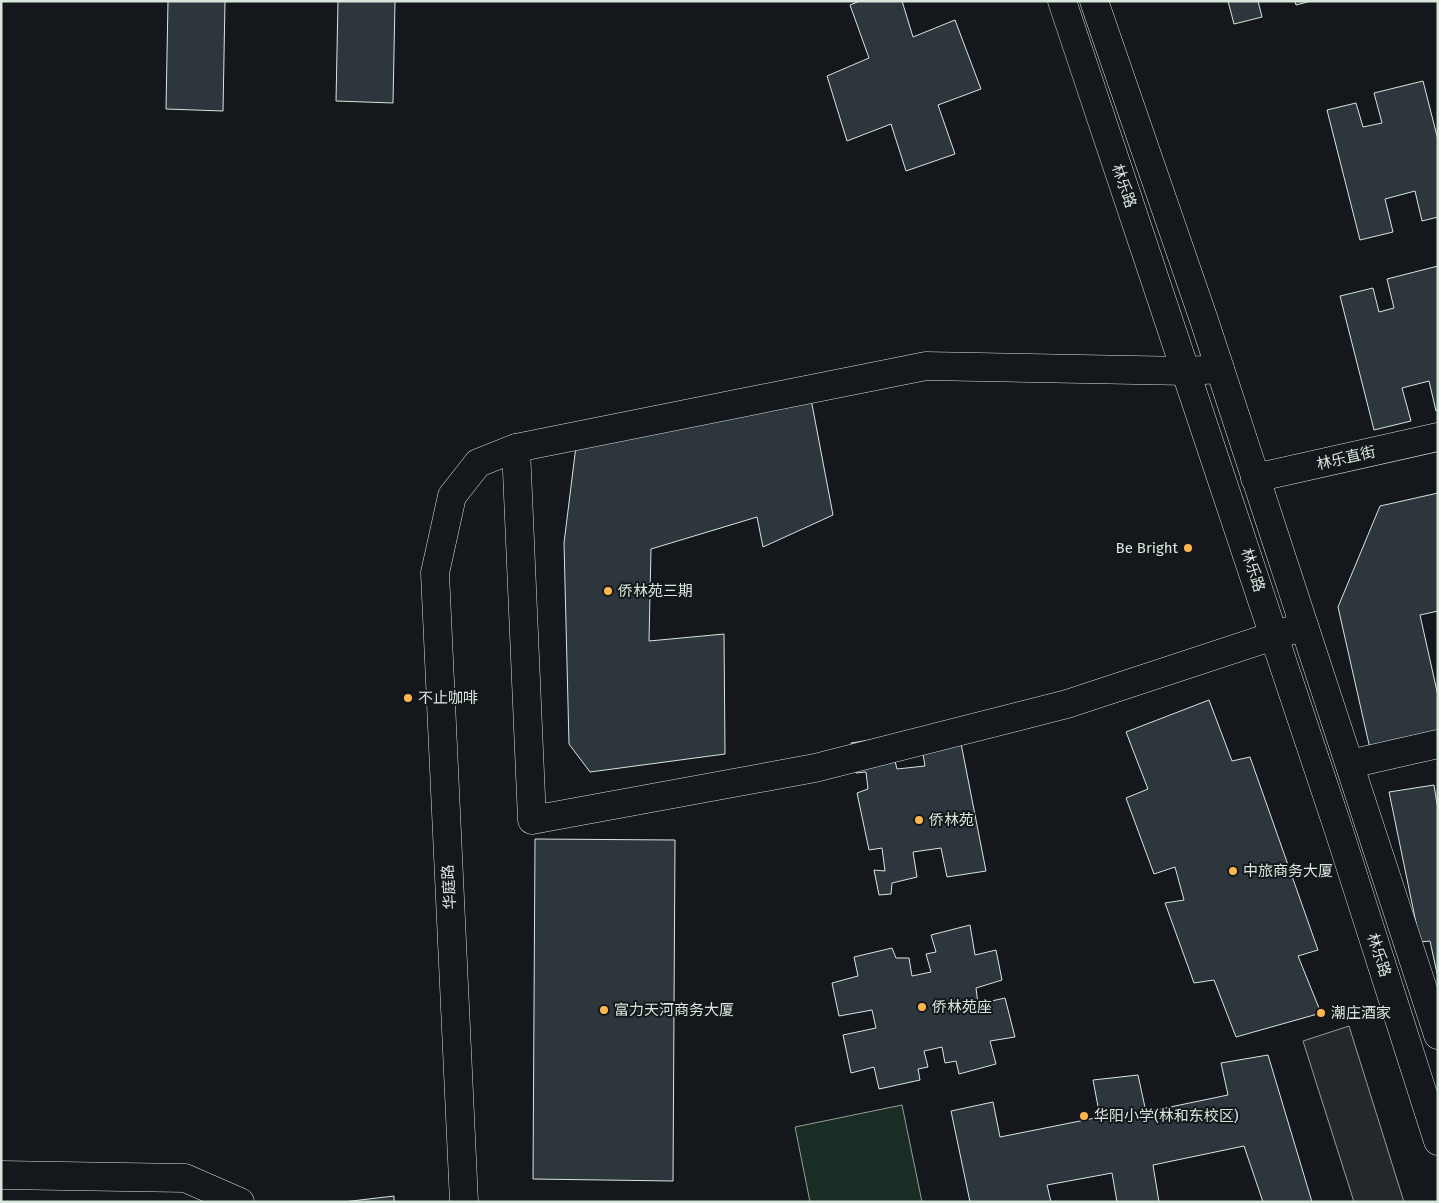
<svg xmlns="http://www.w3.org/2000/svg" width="1439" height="1203" viewBox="0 0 1439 1203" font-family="'Fira Sans','Noto Sans SC',sans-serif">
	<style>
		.green { fill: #1a2d24; stroke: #939e99 }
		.parking { fill: #24282b; stroke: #939e99 }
		.building { fill: #2c363c; stroke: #d8e6dc }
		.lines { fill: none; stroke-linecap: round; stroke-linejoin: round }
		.minor-casing { stroke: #d8e6dc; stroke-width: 29 }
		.minor { stroke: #14181c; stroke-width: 28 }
		.poi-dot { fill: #ffb74d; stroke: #14181c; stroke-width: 2 }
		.labels { text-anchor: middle; stroke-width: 4; stroke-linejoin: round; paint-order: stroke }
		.street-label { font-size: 15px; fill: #d8e6dc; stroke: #14181c }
		.poi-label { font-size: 15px; fill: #d8e6dc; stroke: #14181c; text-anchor: start }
	</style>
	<rect width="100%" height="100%" fill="#14181c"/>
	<!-- green -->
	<polygon class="green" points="902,1105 922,1202 810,1202 795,1127"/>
	<!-- parking -->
	<polygon class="parking" points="1349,1026 1404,1202 1354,1202 1303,1041"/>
	<!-- building -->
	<g class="building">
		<polygon points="168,1 225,1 223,111 166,109"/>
		<polygon points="338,1 395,1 393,103 336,101"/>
		<polygon points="860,1 902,1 913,37 955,20 981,89 938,105 955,154 906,171 891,124 847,141 827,76 869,58 850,5"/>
		<polygon points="1228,1 1258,1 1262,17 1234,24"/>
		<polygon points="1295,1 1311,1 1296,5"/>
		<polygon points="1423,81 1438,140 1438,217 1422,221 1415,191 1385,199 1393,232 1360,240 1327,110 1356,103 1363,127 1382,123 1374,93"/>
		<polygon points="1438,266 1438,410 1436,411 1429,381 1402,388 1411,421 1374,430 1340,296 1373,288 1379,312 1394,308 1387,279"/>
		<polygon points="811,399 833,515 763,547 757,517 651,549 649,641 724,634 725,754 590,772 569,744 564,543 577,438"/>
		<polygon points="1438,493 1438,611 1420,615 1438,696 1438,747 1373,762 1338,607 1380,506"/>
		<polygon points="1209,700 1232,761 1250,757 1318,950 1298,956 1321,1013 1236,1037 1214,980 1194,983 1165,903 1184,900 1175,867 1154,874 1126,798 1148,789 1126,732"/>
		<polygon points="957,723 986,871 947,877 941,848 913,852 917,877 892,883 891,894 879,895 874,870 885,871 882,848 869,850 857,793 868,789 866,772 856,773 851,743 889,737 897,769 925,766 919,730"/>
		<polygon points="1434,785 1438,810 1438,978 1430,941 1420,942 1389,792"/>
		<polygon points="535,839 675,840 673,1181 533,1179"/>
		<polygon points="970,925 975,955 996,950 1002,980 976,988 978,1004 1005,998 1015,1037 990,1041 996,1064 959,1074 956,1061 945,1063 942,1047 924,1051 928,1067 918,1069 920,1080 879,1089 874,1067 851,1073 843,1035 876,1028 872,1010 839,1016 832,983 858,976 854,957 892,948 896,958 909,958 912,976 931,972 926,954 936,952 931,935"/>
		<polygon points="1268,1055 1312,1202 1263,1202 1244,1146 1153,1165 1159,1202 1117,1202 1112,1173 1047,1185 1051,1202 970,1202 951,1111 993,1102 1000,1137 1100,1117 1093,1080 1138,1075 1146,1112 1228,1095 1221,1063"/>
		<polygon points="394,1196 394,1202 343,1202"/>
	</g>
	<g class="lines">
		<defs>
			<g id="minor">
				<polyline points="1062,1 1339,831 1438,1141"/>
				<polyline points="1094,1 1204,320 1438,1035"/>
				<polyline points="516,448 532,820 815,768 1067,704 1304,626"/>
				<polyline points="1255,478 1438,437"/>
				<polyline points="1350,764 1438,744"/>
				<polyline points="1,1175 185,1178 240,1202"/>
				<polyline points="464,1202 435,573 452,496 478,463 516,448 926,366 1187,371 1220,369"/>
			</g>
		</defs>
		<!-- minor casing -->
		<use href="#minor" class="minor-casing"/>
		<!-- minor -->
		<use href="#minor" class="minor"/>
	</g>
	<!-- markers -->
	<g class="poi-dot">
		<circle cx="1188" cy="548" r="5"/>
		<circle cx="608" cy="591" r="5"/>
		<circle cx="408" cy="698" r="5"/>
		<circle cx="919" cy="820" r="5"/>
		<circle cx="1233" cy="871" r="5"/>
		<circle cx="922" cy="1007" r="5"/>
		<circle cx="604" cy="1010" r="5"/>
		<circle cx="1321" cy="1013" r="5"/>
		<circle cx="1084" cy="1116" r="5"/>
	</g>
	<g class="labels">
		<!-- street labels -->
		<g class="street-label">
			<text transform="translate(1124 186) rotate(71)" y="5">林乐路</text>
			<text transform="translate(1346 458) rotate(-13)" y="5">林乐直街</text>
			<text transform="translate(1253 570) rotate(72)" y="5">林乐路</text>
			<text transform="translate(449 887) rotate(-93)" y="5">华庭路</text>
			<text transform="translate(1379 955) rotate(72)" y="5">林乐路</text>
		</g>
		<!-- poi labels -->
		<g class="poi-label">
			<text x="1178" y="553" text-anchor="end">Be Bright</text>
			<text x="618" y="596">侨林苑三期</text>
			<text x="418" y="703">不止咖啡</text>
			<text x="929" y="825">侨林苑</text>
			<text x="1243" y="876">中旅商务大厦</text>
			<text x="932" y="1012">侨林苑座</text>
			<text x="614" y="1015">富力天河商务大厦</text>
			<text x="1331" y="1018">潮庄酒家</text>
			<text x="1094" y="1121">华阳小学(林和东校区)</text>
		</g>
	</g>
	<!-- border -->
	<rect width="1439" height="1203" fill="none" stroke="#d8e6dc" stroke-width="5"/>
</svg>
